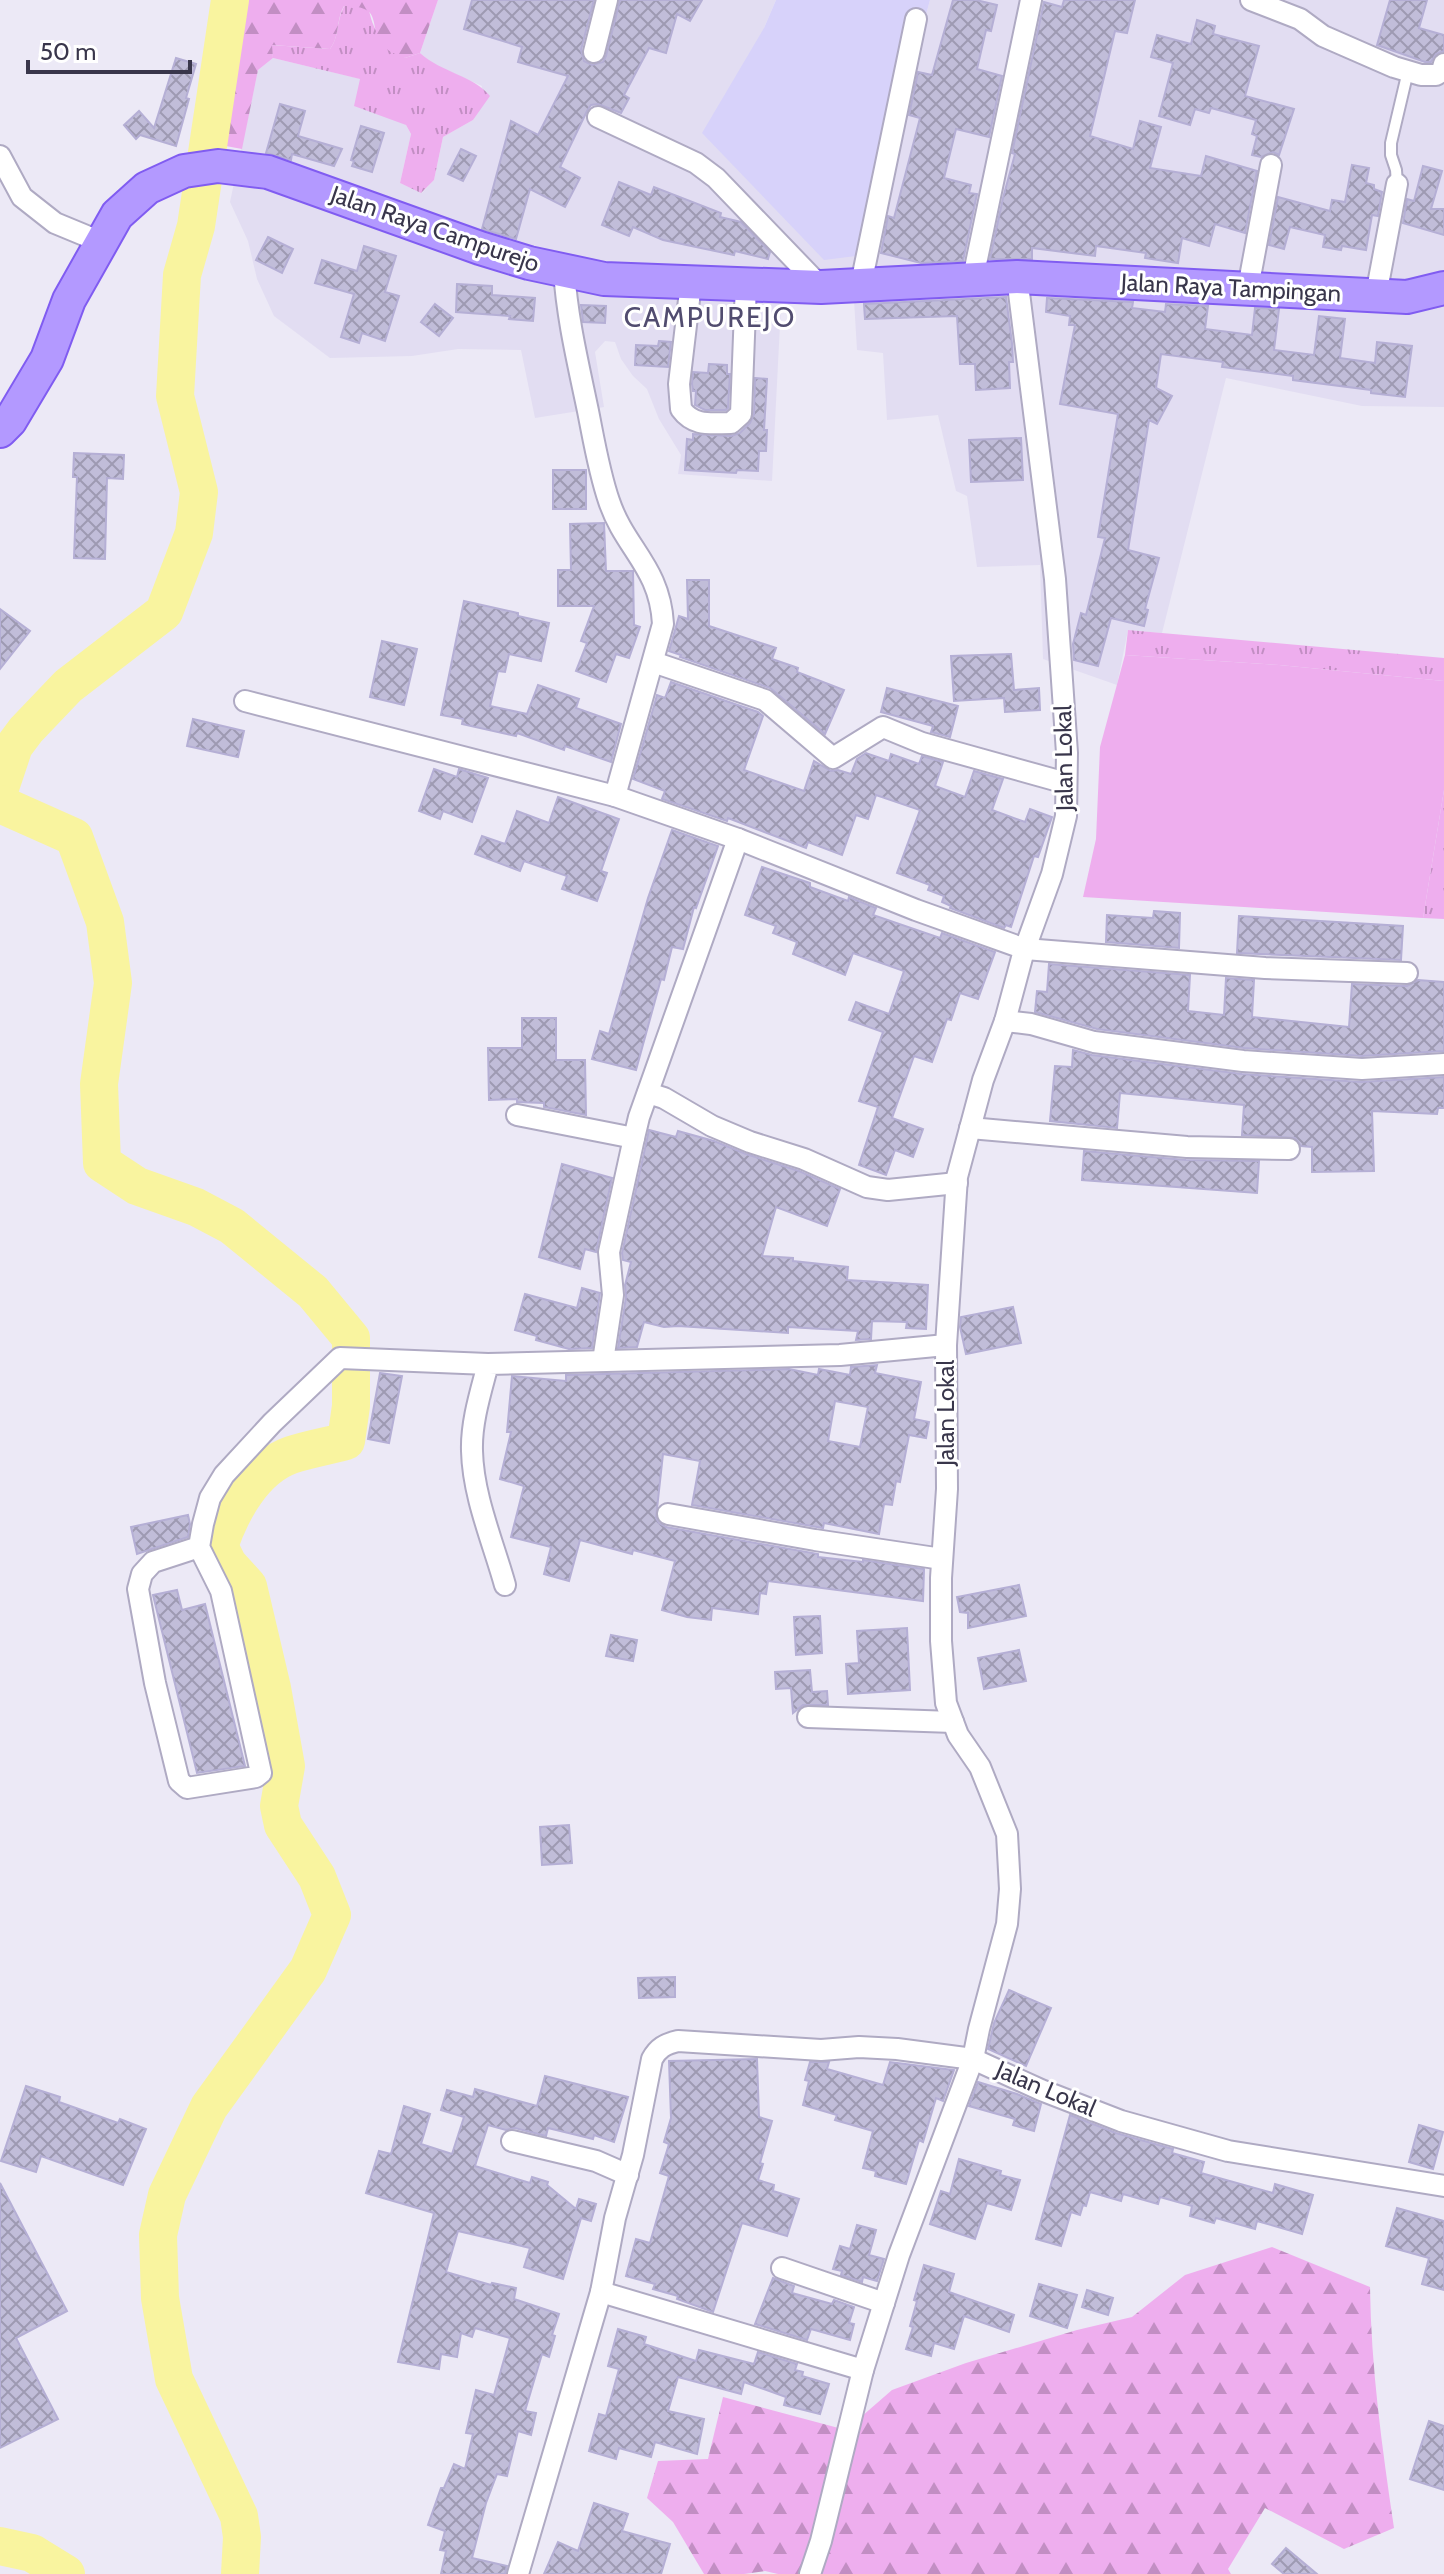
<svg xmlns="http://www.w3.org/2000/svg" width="1444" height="2574" viewBox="0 0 1444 2574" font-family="Cabin,sans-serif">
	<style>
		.residential { fill: #e2ddf2 }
		.commercial { fill: #d7d2fa }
		.grass { fill: url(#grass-tufts) }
		.forest { fill: url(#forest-firs) }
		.green { fill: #eeaeee }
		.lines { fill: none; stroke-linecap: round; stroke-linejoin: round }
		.river { stroke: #f9f49f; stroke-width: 38 }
		.building { fill: url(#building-cross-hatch); stroke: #b5afd5; stroke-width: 2; fill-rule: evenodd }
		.service-casing { stroke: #afaac3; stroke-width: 14 }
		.minor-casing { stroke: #afaac3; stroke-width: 24 }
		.primary-casing { stroke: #805cf1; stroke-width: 36 }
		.service { stroke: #fff; stroke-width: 10 }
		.minor { stroke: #fff; stroke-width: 20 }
		.primary { stroke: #b399ff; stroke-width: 32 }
		.labels { text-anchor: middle; stroke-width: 6; stroke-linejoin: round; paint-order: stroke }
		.street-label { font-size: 24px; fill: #39364b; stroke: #fff }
		.quarter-label { font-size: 28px; letter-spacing: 2px; fill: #514c6f; stroke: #fff }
	</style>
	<defs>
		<pattern id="grass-tufts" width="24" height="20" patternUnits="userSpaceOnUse" patternTransform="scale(2)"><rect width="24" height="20" fill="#eeaeee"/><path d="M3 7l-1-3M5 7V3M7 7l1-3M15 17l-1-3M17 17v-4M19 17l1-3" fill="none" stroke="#c28ec3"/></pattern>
		<pattern id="forest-firs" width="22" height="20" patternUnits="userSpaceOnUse" patternTransform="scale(2)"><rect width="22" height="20" fill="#eeaeee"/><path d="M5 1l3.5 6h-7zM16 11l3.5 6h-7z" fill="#c28ec3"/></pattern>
		<pattern id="building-cross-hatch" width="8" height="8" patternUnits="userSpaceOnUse" patternTransform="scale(2)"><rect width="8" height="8" fill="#c1bdd9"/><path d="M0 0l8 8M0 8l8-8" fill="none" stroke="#9e9ab2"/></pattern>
	</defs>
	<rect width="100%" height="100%" fill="#ece9f6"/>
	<!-- residential -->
	<polygon class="residential" points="438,0 776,0 764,28 908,80 930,0 1444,0 1444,407 1362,406 1226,378 1162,633 1128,630 1117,685 1043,659 1040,565 977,567 967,496 956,491 938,415 887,420 883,353 857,350 854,300 781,305 772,481 678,474 681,455 659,419 647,389 633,376 621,359 615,342 605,341 595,352 604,407 535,418 521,350 458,349 412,356 330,358 274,316 257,279 248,241 230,202 258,70 273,58 361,79 406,125 411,134 400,183 422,193 434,180 443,137 473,120 482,86 433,64 420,53"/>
	<!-- commercial -->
	<polygon class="commercial" points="776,0 930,0 908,80 878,228 856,256 824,260 702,133 764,28"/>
	<!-- grass -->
	<g class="grass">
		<path d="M345 5C378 7 364 7 376 30 382 40 396 50 405 58L420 53C442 73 473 75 490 96L473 120 443 137 434 180 421 193 400 183 411 134 406 125 354 106 360 79 273 58 271 45 330 49C340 36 336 19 345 5Z"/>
		<polygon points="1128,630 1444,658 1444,681 1279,665 1125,655"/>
		<polygon points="1444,790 1444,919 1423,918"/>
	</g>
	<!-- forest -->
	<g class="forest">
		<path d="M213 0H438L420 53 405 58C400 56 391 53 387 49 364 28 388 6 344 6 336 20 340 36 330 49L272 45 273 58 258 70 242 149 199 141 213 66 207 52Z"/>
		<path d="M1272 2247 1370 2287C1371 2368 1382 2447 1394 2528L1344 2549 1265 2508 1228 2569 1231 2574H778L765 2571 744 2574H704L673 2522 647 2498 658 2461 708 2459 723 2397 846 2430 892 2390 966 2363 1077 2330 1132 2317 1185 2275Z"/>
	</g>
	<!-- green -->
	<polygon class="green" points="1125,655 1279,665 1444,681 1444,790 1423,918 1083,897 1096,839 1100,747"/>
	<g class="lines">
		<!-- river -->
		<g class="river">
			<polyline points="0,788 14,746 26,730 68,686 164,612 194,533 199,492 175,396 182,275 196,226 230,0"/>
			<path d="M0 804 74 837 105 922 113 983 99 1084 102 1163 137 1186 196 1207 232 1226 313 1292 351 1338V1406L346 1441C328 1446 309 1449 291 1455 254 1468 231 1511 219 1546L228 1564 248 1586 272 1688 286 1766 279 1806 283 1825 317 1877 332 1915 308 1970 209 2107 167 2195 158 2235 160 2298 174 2379 239 2516 242 2537 240 2574"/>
			<polyline points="0,2546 32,2553 66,2574"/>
		</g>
	</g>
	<!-- building -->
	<g class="building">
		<polygon points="472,0 594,0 581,50 584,61 592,65 603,62 606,56 620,0 702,0 690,21 677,14 666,53 649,48 624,95 629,98 621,113 598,104 591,105 587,111 560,167 580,178 565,207 530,189 516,239 482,229 511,121 538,135 568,76 518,62 522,47 464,29"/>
		<polygon points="953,0 976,0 997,5 991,31 986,30 977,69 1002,76 989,137 956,129 944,178 971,185 969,193 977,194 963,261 921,263 881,253 888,216 894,218 920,118 909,115 918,72 932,75"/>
		<polygon points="1064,0 1135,0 1127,33 1115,31 1090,136 1133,149 1140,121 1161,127 1150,168 1201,176 1206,156 1257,171 1245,233 1215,224 1209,246 1182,238 1178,263 1145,258 1146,253 1096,246 1095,256 1032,248 1032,259 990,259 1003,198 1015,154 1012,153 1044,2 1062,7"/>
		<polygon points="1390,0 1427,0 1419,28 1444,35 1444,51 1436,54 1431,62 1425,62 1377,45"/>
		<polygon points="1197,20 1215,26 1213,34 1259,46 1245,96 1294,109 1279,155 1273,152 1261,157 1252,155 1257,136 1252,134 1256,120 1211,108 1209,113 1195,109 1190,125 1159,116 1173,63 1151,57 1157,35 1191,44"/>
		<polygon points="176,58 196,64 186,98 189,99 176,146 140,135 136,139 124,125 139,111 154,128"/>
		<polygon points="280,104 305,111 298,136 342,149 334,166 292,154 291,160 266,153"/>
		<polygon points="361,126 384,133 372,172 352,166 354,161 351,160"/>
		<polygon points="461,149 476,156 463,181 448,174"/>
		<polygon points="1352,165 1369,168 1366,183 1374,185 1374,189 1382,192 1378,216 1372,215 1366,250 1342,246 1341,250 1323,247 1325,235 1290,227 1284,249 1269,245 1278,197 1330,211 1332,200 1345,202"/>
		<polygon points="1423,166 1442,171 1431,209 1444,209 1444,235 1403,223 1407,199 1414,201"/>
		<polygon points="619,182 651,195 654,187 721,213 720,217 741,222 770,252 768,259 735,251 734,255 663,240 633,227 629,236 602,225"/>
		<polygon points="268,237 293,249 282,273 256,260"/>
		<polygon points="364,246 396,256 385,292 399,296 385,341 362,333 359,343 341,337 354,294 315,283 322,260 357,271"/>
		<polygon points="457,284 492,286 492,295 535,298 533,321 509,319 510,316 456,312"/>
		<polygon points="1006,297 1012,343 1013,362 1009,362 1010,388 976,390 975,364 960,364 957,316 865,319 864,304"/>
		<polygon points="1047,298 1133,302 1132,308 1165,312 1166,304 1208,306 1205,329 1252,335 1255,308 1279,309 1274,350 1314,355 1319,316 1345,319 1340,358 1375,363 1377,342 1412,346 1405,397 1371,393 1371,390 1293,380 1293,376 1222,367 1223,362 1161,354 1156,388 1172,396 1157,424 1149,420 1128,550 1159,558 1145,609 1148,610 1144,626 1111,618 1098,666 1074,660 1073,644 1081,613 1086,615 1105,538 1098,537 1118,414 1060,404 1075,325 1069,325 1070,316 1046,312"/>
		<polygon points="435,304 453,318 439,336 421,322"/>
		<polygon points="581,305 606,306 605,323 583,322"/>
		<polygon points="659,341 671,342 668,367 635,365 636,345 658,346"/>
		<polygon points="709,364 727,365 727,374 730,374 728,408 726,410 705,410 695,405 696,391 693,391 692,384 693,372 708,373"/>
		<polygon points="755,378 767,379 764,430 767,430 766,451 759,451 758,471 737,470 736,473 685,470 687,439 693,440 693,434 731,436 740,433 750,423 754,414"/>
		<polygon points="1021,438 1023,480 971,482 969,440"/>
		<polygon points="74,453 124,455 123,479 107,478 105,559 74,558 77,477 73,477"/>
		<rect x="553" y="470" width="33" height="39"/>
		<polygon points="604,523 606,571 633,571 634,625 640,627 629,658 616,654 606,682 576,671 587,643 581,641 594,606 558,606 558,570 571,570 570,524"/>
		<polygon points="687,580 709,580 709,626 776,648 772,659 798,668 797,672 844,690 825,734 770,688 680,657 681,655 669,651 679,616 688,619"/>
		<polygon points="464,601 518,613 518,616 549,623 541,661 509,654 505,672 498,671 490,706 527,714 538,685 579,699 576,708 621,724 611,762 565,746 564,750 517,733 516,736 462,724 463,719 441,715"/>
		<polygon points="0,609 30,631 0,669"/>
		<polygon points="382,641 417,649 404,705 370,697"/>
		<polygon points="1011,654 1014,690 1039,688 1040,710 1005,712 1004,698 954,701 951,656"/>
		<polygon points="671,682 758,712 763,716 744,770 804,791 814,761 831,771 838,770 851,774 857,759 866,753 889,761 891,754 919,764 922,756 943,762 935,786 965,797 974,771 1003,779 992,810 1025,822 1030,809 1052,817 1038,857 1034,856 1011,927 1006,925 1004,928 950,908 951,906 942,902 944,896 928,890 930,885 897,873 920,810 876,795 868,819 856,815 842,855 808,842 806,848 728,818 727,821 662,799 665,791 633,779 657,695 665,698"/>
		<polygon points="887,688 958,706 950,737 931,732 933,726 881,712"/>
		<polygon points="193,719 244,731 238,757 187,746"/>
		<polygon points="434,769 457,777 459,769 488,778 472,822 443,811 440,819 419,811"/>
		<polygon points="558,797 619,819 601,871 607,873 597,901 562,889 567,876 524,861 520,871 475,854 482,836 505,844 517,811 549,823"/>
		<polygon points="672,830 718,846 696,908 694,907 683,949 672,947 664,980 661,979 636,1070 592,1059 600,1031 609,1034 648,898"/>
		<polygon points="762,867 810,883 810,887 848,901 849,897 876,908 873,915 940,938 942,933 995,952 978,999 960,993 951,1020 947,1019 932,1062 914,1056 892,1118 923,1129 913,1157 895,1150 886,1175 859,1165 878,1107 859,1101 883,1032 849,1020 856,1002 889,1014 904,971 853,953 845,975 793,954 797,942 773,933 776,926 745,915"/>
		<polygon points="1154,911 1180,913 1179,948 1106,942 1107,915 1153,918"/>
		<polygon points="1239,916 1403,926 1401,960 1237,953"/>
		<polygon points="1049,964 1190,975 1188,1011 1224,1015 1226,978 1254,980 1252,1017 1349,1027 1352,984 1407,986 1418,980 1444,982 1444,1051 1362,1056 1244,1048 1097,1029 1035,1012 1037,991 1047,992"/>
		<polygon points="522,1018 556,1018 556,1060 585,1060 586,1115 544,1107 544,1103 517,1102 517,1099 489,1100 488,1048 522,1048"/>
		<polygon points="1073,1050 1092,1055 1242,1074 1361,1082 1444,1077 1444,1108 1438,1108 1437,1114 1372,1111 1374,1171 1312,1172 1312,1147 1301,1146 1295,1138 1242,1135 1244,1105 1120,1093 1117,1128 1050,1121 1055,1066 1072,1067"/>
		<polygon points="649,1130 676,1137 678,1131 714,1141 746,1154 799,1171 840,1189 827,1226 776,1207 762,1256 793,1258 793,1261 848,1267 847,1280 928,1285 926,1329 906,1328 907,1322 872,1321 871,1339 856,1340 858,1331 788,1327 788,1333 678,1326 664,1327 644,1322 637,1347 618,1348 626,1297 625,1285 631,1262 623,1260 622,1253"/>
		<polygon points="1084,1151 1186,1160 1259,1161 1257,1193 1082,1180"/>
		<polygon points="562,1164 612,1178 596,1252 585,1249 580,1269 539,1257"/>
		<polygon points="582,1288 600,1293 592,1348 569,1349 536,1340 537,1336 515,1330 525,1294 577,1308"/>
		<polygon points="1013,1307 1021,1343 966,1354 960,1327 961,1317"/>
		<path d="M877 1365 875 1373 921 1382 914 1419 929 1422 926 1438 909 1435 900 1482 896 1481 892 1505 884 1504 879 1534 824 1523 823 1528 817 1527 692 1505 700 1461 663 1454 656 1518 659 1523 666 1527 818 1554V1557L863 1562V1560L924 1569 923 1601 768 1581 766 1594 760 1593 758 1614 712 1608 711 1620 687 1617 662 1610 675 1561 633 1550 632 1554 580 1540 569 1581 544 1574 551 1547 511 1537 524 1486 500 1479 511 1432H507L512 1376 566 1381V1375L789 1369 818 1375 819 1369 850 1375 851 1367ZM835 1401 868 1407 860 1447 828 1441Z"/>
		<polygon points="380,1373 402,1376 389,1443 368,1439"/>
		<polygon points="188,1515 190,1524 188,1537 137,1554 131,1527"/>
		<polygon points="1019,1585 1026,1616 968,1628 968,1613 960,1612 957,1597"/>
		<polygon points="177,1590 182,1610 205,1604 245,1766 197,1773 153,1595"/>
		<polygon points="820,1616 822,1653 796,1655 794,1617"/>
		<polygon points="907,1628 910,1690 848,1694 846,1664 859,1663 857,1631"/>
		<polygon points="611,1635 637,1640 633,1661 606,1656"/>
		<polygon points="1019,1650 1026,1681 984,1689 978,1658"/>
		<polygon points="810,1670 812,1692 827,1691 828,1705 803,1705 793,1713 791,1688 776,1689 775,1672"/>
		<polygon points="569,1825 572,1863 542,1865 540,1827"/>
		<polygon points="675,1977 675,1997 639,1998 638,1978"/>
		<polygon points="1009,1990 1051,2008 1026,2066 988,2049 994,2023"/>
		<polygon points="757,2059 759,2117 772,2121 760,2163 763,2164 758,2180 774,2185 773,2191 799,2199 787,2236 742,2223 713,2312 677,2299 678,2296 653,2289 655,2284 626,2276 636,2239 650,2243 669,2176 660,2173 669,2144 664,2142 671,2118 669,2061"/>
		<polygon points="810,2062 829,2062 827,2069 883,2085 890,2062 954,2070 943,2101 936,2098 923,2142 919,2140 906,2184 875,2176 876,2171 863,2168 873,2131 835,2120 837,2115 803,2105 809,2081 805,2080"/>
		<polygon points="545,2076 628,2097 614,2142 594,2135 593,2139 548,2128 546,2136 515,2128 506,2130 488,2125 475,2166 530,2183 532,2177 548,2182 547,2185 576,2209 579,2199 596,2204 591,2221 581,2218 563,2279 524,2267 530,2248 458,2231 446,2272 491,2285 492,2283 516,2288 514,2299 559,2314 552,2335 555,2336 549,2357 542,2354 525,2411 536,2413 531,2435 518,2431 507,2476 497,2474 486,2503 472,2558 507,2566 505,2574 441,2574 446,2551 440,2550 445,2531 428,2525 441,2488 444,2488 454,2464 465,2469 473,2434 466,2433 476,2390 494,2395 510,2338 475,2328 472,2337 461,2333 457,2357 441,2354 439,2369 398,2362 434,2213 366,2193 379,2151 391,2154 404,2106 430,2114 421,2144 452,2154 464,2117 441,2110 447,2090 473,2097 475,2089 537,2106"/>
		<polygon points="978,2082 1017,2094 1041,2104 1034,2131 1013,2125 1015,2119 969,2106"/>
		<polygon points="26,2086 60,2097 59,2102 118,2123 120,2119 146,2129 123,2185 41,2156 36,2172 1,2161"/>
		<polygon points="1070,2115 1116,2133 1173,2149 1172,2153 1204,2162 1201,2173 1273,2193 1275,2184 1313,2195 1302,2234 1257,2221 1255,2229 1216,2218 1214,2223 1190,2216 1192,2206 1160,2197 1158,2204 1123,2194 1121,2201 1090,2192 1086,2206 1083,2205 1080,2215 1071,2212 1061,2246 1036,2239"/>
		<polygon points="1419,2125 1443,2132 1433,2169 1409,2162"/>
		<polygon points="959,2159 1001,2171 1000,2175 1020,2180 1011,2210 987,2203 975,2239 930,2224 941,2191 950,2194"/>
		<polygon points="0,2183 67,2311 16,2338 58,2419 0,2448"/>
		<polygon points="1397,2208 1444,2221 1444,2290 1422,2284 1429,2258 1386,2246"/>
		<polygon points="857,2225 876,2230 869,2255 884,2259 877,2281 863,2277 862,2282 841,2275 842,2271 833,2269 840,2246 850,2249"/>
		<polygon points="924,2265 954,2274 949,2292 1014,2315 1009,2332 964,2316 954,2349 934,2343 931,2356 906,2349 913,2327 910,2326 917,2301 914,2300"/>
		<polygon points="773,2278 794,2286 792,2293 832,2304 834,2300 854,2307 849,2323 854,2324 850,2340 811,2329 807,2340 755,2324"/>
		<polygon points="1039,2284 1077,2295 1067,2328 1030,2316"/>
		<polygon points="1087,2290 1113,2298 1108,2315 1082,2307"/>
		<polygon points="618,2329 646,2337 644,2344 696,2361 699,2350 754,2364 758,2352 797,2364 795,2370 803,2372 802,2376 829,2384 820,2414 784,2405 786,2397 744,2382 741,2394 678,2377 668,2411 704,2419 697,2454 655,2442 651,2457 619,2448 616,2459 589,2451 599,2414 606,2416 619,2369 608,2366"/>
		<polygon points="1429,2421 1444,2426 1444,2490 1410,2479"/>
		<polygon points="594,2503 628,2514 622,2531 670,2544 661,2574 544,2574 558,2542 578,2551"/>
		<polygon points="1286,2548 1317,2574 1284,2574 1272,2564"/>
	</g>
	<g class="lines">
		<defs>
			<polyline id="service" points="1397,184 1396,170 1391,155 1391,143 1408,71"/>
			<g id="minor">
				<polyline points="1251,0 1300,19 1323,36 1394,67 1421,75 1436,75 1442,71 1444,64"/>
				<polyline points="594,52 607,0"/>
				<polyline points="598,117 696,163 716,178 821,287"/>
				<polyline points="0,156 22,197 55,223 101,242"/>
				<path d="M564 270C567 318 578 363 588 411 594 441 599 472 609 501 625 549 660 567 663 624L615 796"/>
				<polyline points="973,278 1031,0"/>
				<path d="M691 283 679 384 681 409C694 427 711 423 731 423L741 414 746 284"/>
				<polyline points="861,284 916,19"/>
				<polyline points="1248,288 1271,165"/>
				<polyline points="1376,295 1397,184"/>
				<polyline points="653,662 765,700 833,758 883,727 922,743 1066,783"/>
				<polyline points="245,701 615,796 738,839 916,910 1025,949 1265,968 1407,973"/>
				<polyline points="1005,1021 1031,1024 1094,1042 1243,1061 1362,1069 1444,1064"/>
				<polyline points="648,1093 664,1098 712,1126 750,1142 804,1159 867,1187 888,1190 957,1183"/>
				<polyline points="517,1115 634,1138 639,1117 738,839"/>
				<polyline points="970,1128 1187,1147 1289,1149"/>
				<polyline points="603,1361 613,1295 609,1252 634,1138"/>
				<polyline points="668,1514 815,1540 942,1559"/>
				<polyline points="199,1547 153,1562 142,1574 138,1589 155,1683 179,1781 187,1788 256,1777 261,1773 221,1591 199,1547 203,1524 210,1498 224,1475 272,1423 340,1358 488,1364"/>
				<path d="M505 1585C493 1542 473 1496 472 1451 471 1422 481 1391 488 1364L840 1355 946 1345"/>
				<polyline points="808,1717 953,1722"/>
				<polyline points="512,2141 596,2161 628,2175"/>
				<polyline points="782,2268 884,2303"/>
				<polyline points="601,2292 863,2370"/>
				<path d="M518 2574 601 2292 615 2218 633 2155 652 2059C658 2048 665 2044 678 2041L821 2050 859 2047 897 2049 973 2059 1041 2090 1121 2121 1228 2151 1444 2186"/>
				<polyline points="810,2574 821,2541 863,2370 899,2255 973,2059 979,2029 1007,1924 1010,1889 1007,1834 980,1767 958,1735 946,1703 941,1641 941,1578 947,1489 946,1345 957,1177 983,1080 1005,1021 1023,954 1052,874 1066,816 1067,753 1055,579 1017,277"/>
			</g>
			<polyline id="primary" points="0,431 10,421 47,359 69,300 117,215 147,188 184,171 218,166 268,172 480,248 529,263 604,279 821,287 1017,277 1407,297 1444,288"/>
		</defs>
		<!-- service casing -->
		<use href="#service" class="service-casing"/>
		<!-- minor casing -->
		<use href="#minor" class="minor-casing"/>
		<!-- primary casing -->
		<use href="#primary" class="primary-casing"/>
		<!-- service -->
		<use href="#service" class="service"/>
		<!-- minor -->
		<use href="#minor" class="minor"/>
		<!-- primary -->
		<use href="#primary" class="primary"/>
	</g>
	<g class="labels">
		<!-- street labels -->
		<g class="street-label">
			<text transform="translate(435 229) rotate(19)" y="8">Jalan Raya Campurejo</text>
			<text transform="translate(1231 288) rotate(3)" y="8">Jalan Raya Tampingan</text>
			<text transform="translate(1064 758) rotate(-91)" y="8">Jalan Lokal</text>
			<text transform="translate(946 1413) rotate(-90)" y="8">Jalan Lokal</text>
			<text transform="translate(1046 2089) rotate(23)" y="8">Jalan Lokal</text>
		</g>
		<!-- quarter labels -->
		<g class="quarter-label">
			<text x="710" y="327">CAMPUREJO</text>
		</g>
	</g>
	<!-- scale -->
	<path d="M28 60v12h162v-12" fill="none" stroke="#39364b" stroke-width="4"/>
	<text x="40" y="60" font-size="24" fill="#39364b" stroke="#ffffff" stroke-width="6" paint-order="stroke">50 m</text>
</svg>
